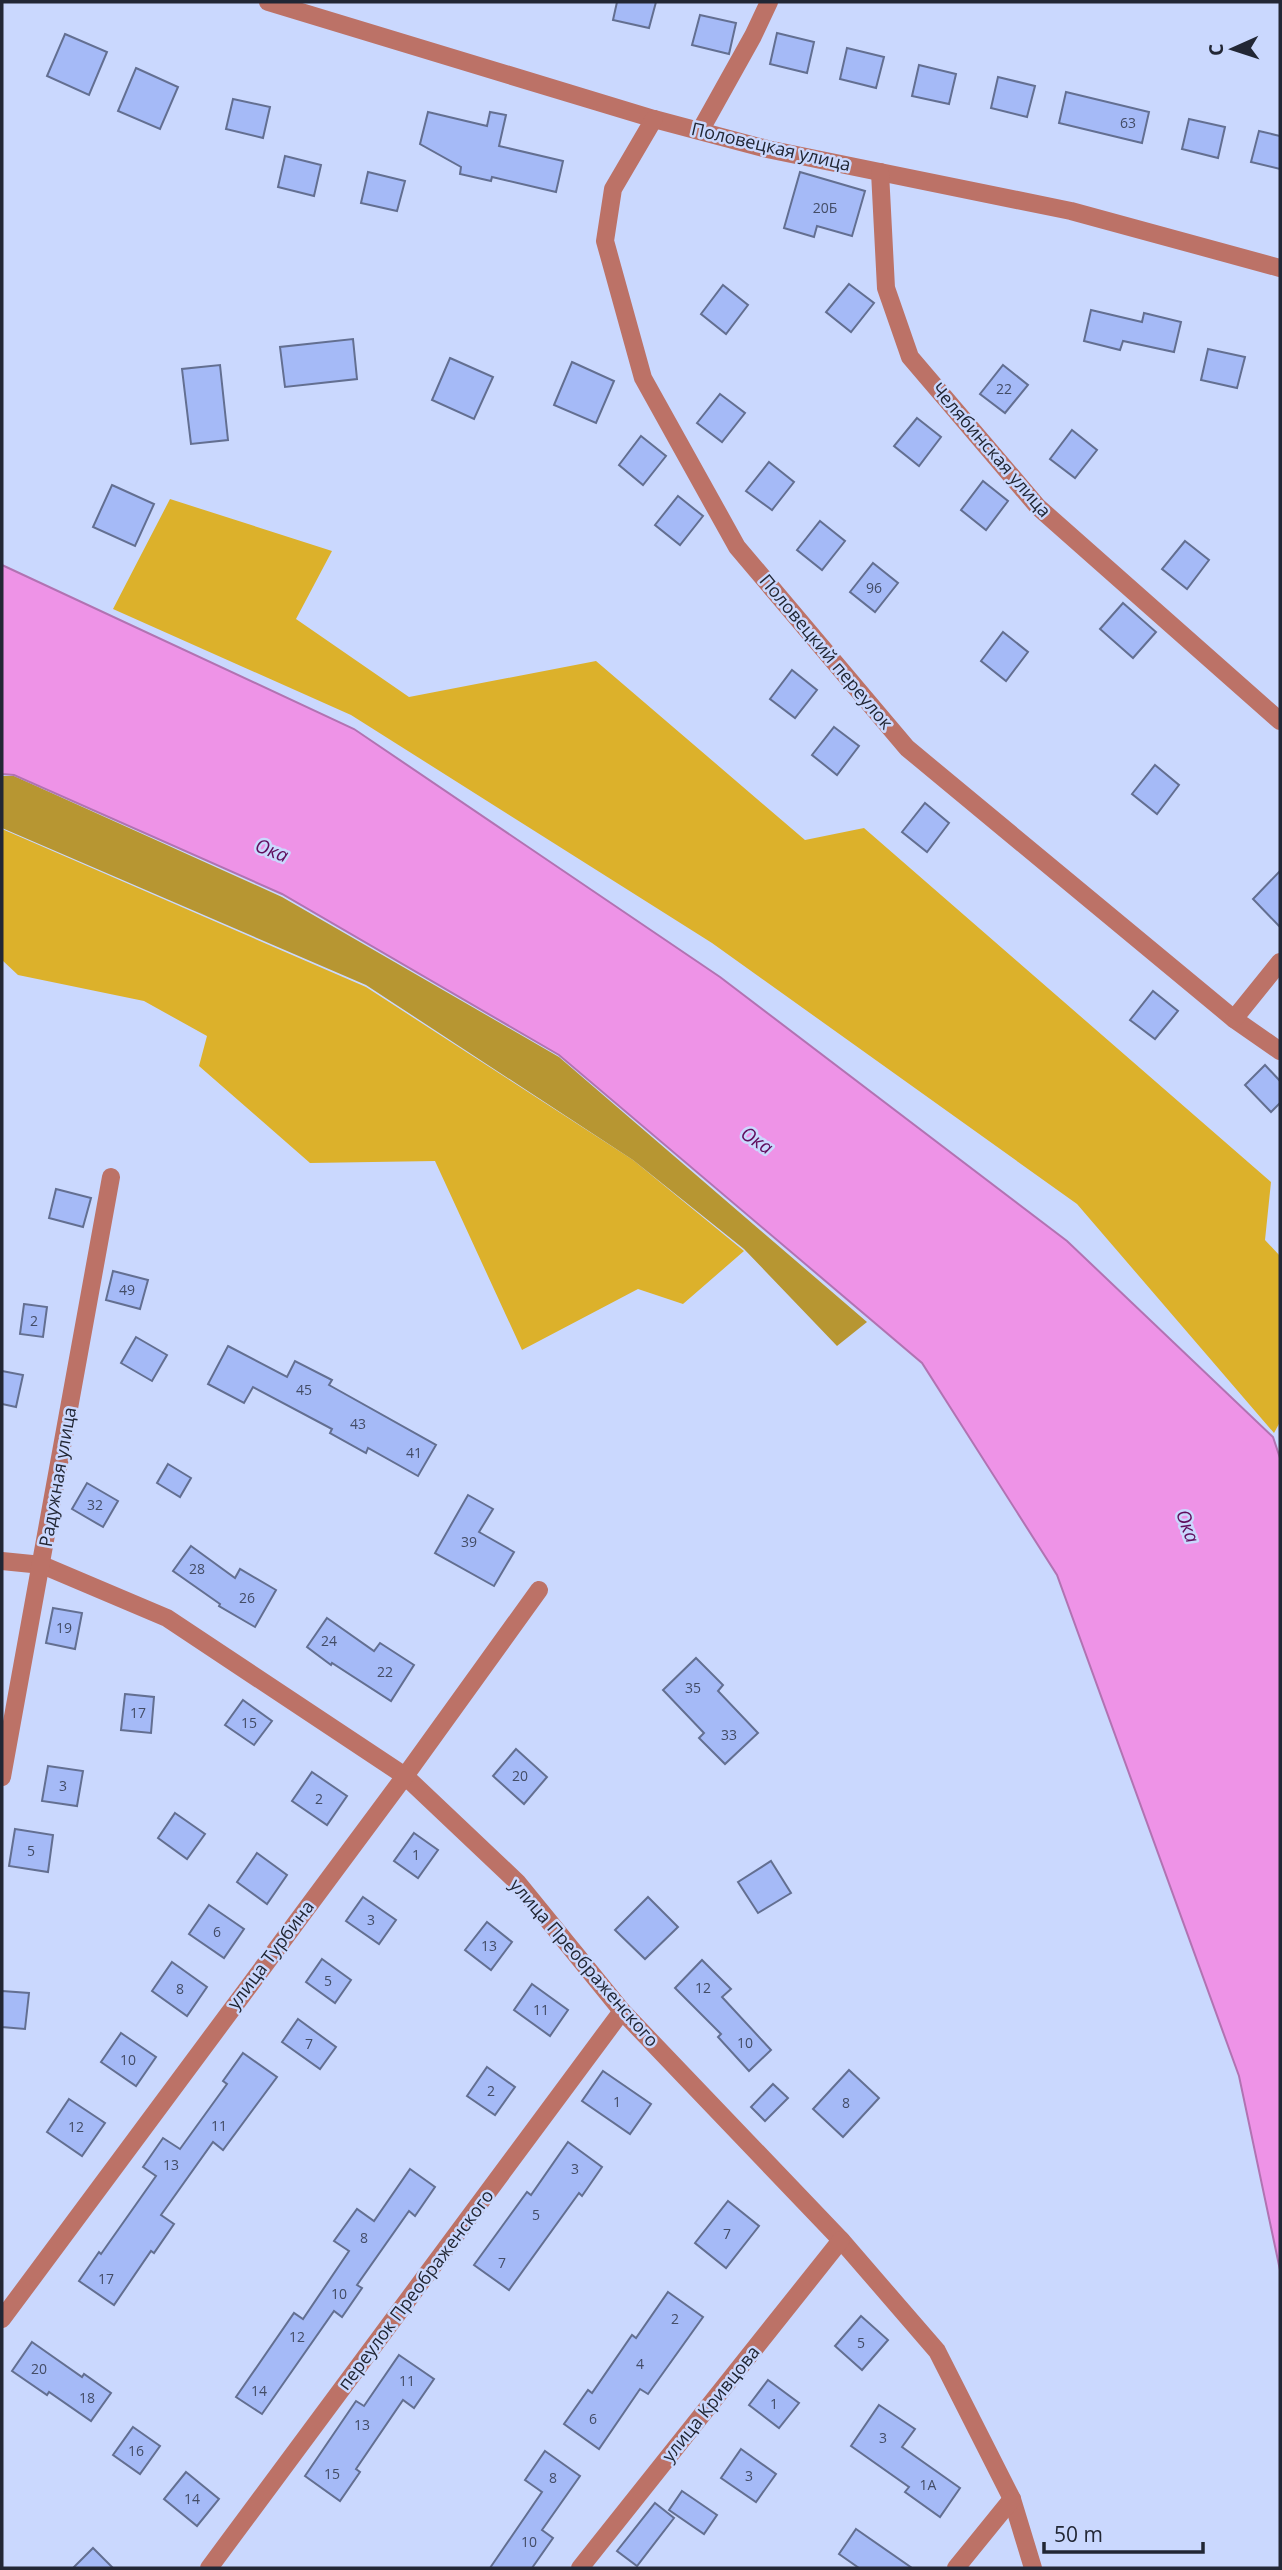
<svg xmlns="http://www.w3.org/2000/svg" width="1282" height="2570" viewBox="0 0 1282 2570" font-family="'Open Sans',sans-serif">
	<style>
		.green { fill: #dcb12b }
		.forest { fill: #b79632 }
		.water { fill: #ee93e7; stroke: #b173b2; stroke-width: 2 }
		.building { fill: #a5baf7; stroke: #636f91; stroke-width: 2 }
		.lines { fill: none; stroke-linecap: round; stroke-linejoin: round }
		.minor { stroke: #bc7267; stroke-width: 18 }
		.labels { text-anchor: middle; stroke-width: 5; stroke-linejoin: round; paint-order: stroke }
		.number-label { font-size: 14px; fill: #434c66 }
		.street-label { font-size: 18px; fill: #222735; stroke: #cad8fe }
		.water-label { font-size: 19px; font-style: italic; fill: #600d5d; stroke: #cad8fe }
	</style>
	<rect width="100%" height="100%" fill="#cad8fe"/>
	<!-- green -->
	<g class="green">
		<polygon points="170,499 332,551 296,619 409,697 596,661 805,840 864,828 1271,1182 1265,1240 1280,1256 1280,1422 1274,1433 1077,1204 712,943 351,715 113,609"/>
		<polygon points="2,829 366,987 633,1160 744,1251 683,1304 638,1289 522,1350 435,1161 310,1163 199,1066 207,1036 144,1001 18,975 2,960"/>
	</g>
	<!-- forest -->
	<polygon class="forest" points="2,776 14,776 282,897 559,1057 867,1322 837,1346 744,1249 633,1160 366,985 2,828"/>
	<!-- water -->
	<polygon class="water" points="2,565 354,729 720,977 1067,1241 1273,1437 1280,1458 1280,2270 1239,2076 1057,1575 922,1363 559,1055 282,894 14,775 2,774"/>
	<!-- building -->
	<g class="building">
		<polygon points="617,2 656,2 649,28 613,20"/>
		<polygon points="700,15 736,23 729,54 692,45"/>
		<polygon points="777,33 814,42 807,73 770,64"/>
		<polygon points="65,34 107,52 89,95 47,76"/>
		<polygon points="847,48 884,57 876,88 840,79"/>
		<polygon points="919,65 956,74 949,104 912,96"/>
		<polygon points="136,68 178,87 160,129 118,111"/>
		<polygon points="998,77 1035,86 1027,117 991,108"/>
		<polygon points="1066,92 1149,112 1142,143 1059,123"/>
		<polygon points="233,99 270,107 263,138 226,129"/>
		<polygon points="428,112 487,126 490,112 506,115 499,146 563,161 556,192 492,177 491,181 460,174 461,167 420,144"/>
		<polygon points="1189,119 1225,127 1218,158 1182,149"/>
		<polygon points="1259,131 1280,136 1280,169 1251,162"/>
		<polygon points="285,156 321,165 314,196 278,187"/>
		<polygon points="368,172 405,181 397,211 361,203"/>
		<polygon points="800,172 865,191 852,236 817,226 814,237 784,228"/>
		<polygon points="849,284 874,303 851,332 826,312"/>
		<polygon points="723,285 748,305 726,334 701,314"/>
		<polygon points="1091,310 1142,322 1144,313 1181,322 1174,352 1123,341 1120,350 1084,341"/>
		<polygon points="353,339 357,379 285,387 280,347"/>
		<polygon points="1208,349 1245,357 1237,388 1201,380"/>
		<polygon points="450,358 493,377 474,419 432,400"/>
		<polygon points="572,362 614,381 596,423 554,405"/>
		<polygon points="220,365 228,440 191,444 182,369"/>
		<polygon points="1003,365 1028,385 1005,413 980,394"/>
		<polygon points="720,394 745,413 722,442 697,423"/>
		<polygon points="917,418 941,437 919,466 894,446"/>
		<polygon points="1072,430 1097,450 1075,478 1050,459"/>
		<polygon points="641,436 666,456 643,485 619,465"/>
		<polygon points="769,462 794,482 772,510 746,491"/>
		<polygon points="983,481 1008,501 986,530 961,510"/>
		<polygon points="112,485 154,504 135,546 93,527"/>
		<polygon points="678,496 703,516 680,545 655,525"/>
		<polygon points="820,521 845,541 822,570 797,550"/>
		<polygon points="1185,541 1209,560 1187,589 1162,569"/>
		<polygon points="873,563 898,583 875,612 850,592"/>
		<polygon points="1123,603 1156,632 1133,658 1100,629"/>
		<polygon points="1003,632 1028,652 1006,681 981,661"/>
		<polygon points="792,670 817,690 795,718 770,699"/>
		<polygon points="834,727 859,746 837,775 812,755"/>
		<polygon points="1155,765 1179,785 1157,814 1132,794"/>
		<polygon points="925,803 949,823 927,852 902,832"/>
		<polygon points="1280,871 1280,927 1253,899"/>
		<polygon points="1153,991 1178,1011 1155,1039 1130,1020"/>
		<polygon points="1265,1065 1280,1081 1280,1103 1271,1112 1245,1085"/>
		<polygon points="56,1189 91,1198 83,1227 49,1218"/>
		<polygon points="113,1271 148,1280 140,1309 106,1300"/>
		<polygon points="24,1304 47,1307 43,1337 20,1334"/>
		<polygon points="136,1337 167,1355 152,1381 121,1363"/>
		<polygon points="228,1346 287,1377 295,1361 332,1380 329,1385 436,1445 418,1476 368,1448 366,1453 330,1433 332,1429 253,1387 244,1403 208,1384"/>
		<polygon points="2,1371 23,1375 16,1407 2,1404"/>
		<polygon points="168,1464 191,1478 180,1497 157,1483"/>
		<polygon points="87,1483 118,1501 103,1527 72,1509"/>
		<polygon points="468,1495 493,1509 479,1532 514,1552 494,1586 435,1553"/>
		<polygon points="191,1546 235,1578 240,1569 276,1590 255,1627 219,1606 220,1604 173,1571"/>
		<polygon points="53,1608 82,1613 75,1649 46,1643"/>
		<polygon points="327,1618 374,1651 380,1643 414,1665 391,1701 332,1663 331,1665 307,1647"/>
		<polygon points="696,1658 723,1685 718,1691 758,1733 725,1764 699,1738 704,1733 663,1690"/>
		<polygon points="125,1694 154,1697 151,1733 121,1730"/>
		<polygon points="243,1700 272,1721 254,1745 225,1725"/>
		<polygon points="516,1749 547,1777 524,1804 493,1776"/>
		<polygon points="48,1766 83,1771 77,1806 42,1801"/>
		<polygon points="312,1772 347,1796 327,1825 292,1801"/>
		<polygon points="175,1813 205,1834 187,1859 158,1838"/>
		<polygon points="15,1829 53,1835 48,1872 9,1866"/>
		<polygon points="414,1833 438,1850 418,1878 394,1861"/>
		<polygon points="257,1853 287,1875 267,1904 237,1882"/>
		<polygon points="771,1861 791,1893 758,1913 738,1882"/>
		<polygon points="363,1897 396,1920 379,1944 346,1921"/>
		<polygon points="648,1897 678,1927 645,1959 615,1930"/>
		<polygon points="209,1905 244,1929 224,1958 189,1934"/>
		<polygon points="487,1922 512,1942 491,1970 465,1950"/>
		<polygon points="322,1959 351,1980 335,2003 306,1982"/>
		<polygon points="702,1960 731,1989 722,1997 771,2050 749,2071 718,2037 721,2034 675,1988"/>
		<polygon points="172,1962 207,1987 187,2016 152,1991"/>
		<polygon points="532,1984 568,2010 550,2036 514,2010"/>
		<polygon points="2,1991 29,1993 25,2029 2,2027"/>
		<polygon points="298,2019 336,2047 320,2069 282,2042"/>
		<polygon points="121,2033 156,2057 136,2086 101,2062"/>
		<polygon points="243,2053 277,2077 223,2150 213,2142 161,2215 174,2224 154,2253 151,2251 114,2305 79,2281 99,2252 101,2254 156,2176 143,2167 163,2138 180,2149 227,2084 223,2081"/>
		<polygon points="487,2067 515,2087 495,2115 467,2096"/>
		<polygon points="849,2070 879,2098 843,2137 813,2109"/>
		<polygon points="603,2071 651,2104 630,2134 582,2101"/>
		<polygon points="773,2084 788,2098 765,2121 751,2107"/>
		<polygon points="69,2099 105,2123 82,2156 47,2132"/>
		<polygon points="568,2142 602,2167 582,2196 579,2193 509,2290 474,2265 527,2192 531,2195"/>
		<polygon points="410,2169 435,2187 415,2216 409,2211 357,2285 362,2288 342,2317 334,2311 262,2414 236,2397 294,2313 303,2319 349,2251 334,2241 357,2209 374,2221"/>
		<polygon points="728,2201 759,2226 726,2268 695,2243"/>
		<polygon points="668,2292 703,2317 648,2394 640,2389 599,2449 564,2424 588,2390 592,2393 632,2335 636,2338"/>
		<polygon points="861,2316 888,2340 862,2370 835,2346"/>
		<polygon points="32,2342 82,2377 84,2374 111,2393 91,2421 49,2392 47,2395 12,2371"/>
		<polygon points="399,2355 434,2379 414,2408 403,2400 356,2469 360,2472 340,2501 305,2476 356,2401 364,2406"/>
		<polygon points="768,2380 799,2403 779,2428 749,2405"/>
		<polygon points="879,2405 915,2429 902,2447 960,2488 940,2517 905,2492 909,2487 851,2446"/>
		<polygon points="133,2427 160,2446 140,2474 113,2455"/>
		<polygon points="741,2449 776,2474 756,2502 721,2478"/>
		<polygon points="545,2451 580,2476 542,2530 553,2538 532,2568 490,2568 542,2492 525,2480"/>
		<polygon points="186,2472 219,2499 197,2526 164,2499"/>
		<polygon points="682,2491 717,2515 704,2534 669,2510"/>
		<polygon points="655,2503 674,2518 637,2566 617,2551"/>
		<polygon points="856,2529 912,2568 859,2568 839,2554"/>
		<polygon points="93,2548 113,2568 73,2568"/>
	</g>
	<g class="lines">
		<!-- minor -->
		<g class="minor">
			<polyline points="268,2 654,119 767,149 1071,211 1280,268"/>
			<polyline points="654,119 613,189 605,241 643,378 737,547 907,748 1234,1019 1280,1051"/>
			<polyline points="700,131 753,36 769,2"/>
			<polyline points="880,172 886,288 910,357 1038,507 1280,721"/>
			<polyline points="1234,1019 1280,962"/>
			<polyline points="2,1561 42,1565 167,1618 405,1776 517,1882 622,2011 841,2240 937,2351 1012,2499 1033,2568"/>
			<polyline points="2,1777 111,1177"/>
			<polyline points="2,2319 405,1776 539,1590"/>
			<polyline points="209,2568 622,2011"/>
			<polyline points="580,2568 841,2240"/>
			<polyline points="956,2568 1012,2499"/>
		</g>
	</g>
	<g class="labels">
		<!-- number labels -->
		<g class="number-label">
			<text x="1128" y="128">63</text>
			<text x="825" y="213">20Б</text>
			<text x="1004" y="394">22</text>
			<text x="874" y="593">96</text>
			<text x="127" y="1295">49</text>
			<text x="34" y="1326">2</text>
			<text x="304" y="1395">45</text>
			<text x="358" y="1429">43</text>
			<text x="414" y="1458">41</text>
			<text x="95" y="1510">32</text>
			<text x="469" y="1547">39</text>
			<text x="197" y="1574">28</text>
			<text x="247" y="1603">26</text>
			<text x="64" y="1633">19</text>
			<text x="329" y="1646">24</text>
			<text x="385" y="1677">22</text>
			<text x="693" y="1693">35</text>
			<text x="138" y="1718">17</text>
			<text x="249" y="1728">15</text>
			<text x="729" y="1740">33</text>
			<text x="520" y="1781">20</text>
			<text x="63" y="1791">3</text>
			<text x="319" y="1804">2</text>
			<text x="31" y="1856">5</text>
			<text x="416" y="1860">1</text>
			<text x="371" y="1925">3</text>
			<text x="217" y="1937">6</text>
			<text x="489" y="1951">13</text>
			<text x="328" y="1986">5</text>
			<text x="703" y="1993">12</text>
			<text x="180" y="1994">8</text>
			<text x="541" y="2015">11</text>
			<text x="745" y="2048">10</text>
			<text x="309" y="2049">7</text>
			<text x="128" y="2065">10</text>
			<text x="491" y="2096">2</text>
			<text x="617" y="2107">1</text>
			<text x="846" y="2108">8</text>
			<text x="219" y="2131">11</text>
			<text x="76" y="2132">12</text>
			<text x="171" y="2170">13</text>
			<text x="575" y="2174">3</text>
			<text x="536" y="2220">5</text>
			<text x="727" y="2239">7</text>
			<text x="364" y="2243">8</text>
			<text x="502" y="2268">7</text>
			<text x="106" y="2284">17</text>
			<text x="339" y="2299">10</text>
			<text x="675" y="2324">2</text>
			<text x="297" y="2342">12</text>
			<text x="861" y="2348">5</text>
			<text x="640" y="2369">4</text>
			<text x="39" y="2374">20</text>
			<text x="407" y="2386">11</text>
			<text x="259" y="2396">14</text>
			<text x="87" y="2403">18</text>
			<text x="774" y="2409">1</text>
			<text x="593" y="2424">6</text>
			<text x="362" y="2430">13</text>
			<text x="883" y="2443">3</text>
			<text x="136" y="2456">16</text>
			<text x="332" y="2479">15</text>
			<text x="749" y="2481">3</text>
			<text x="553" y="2483">8</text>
			<text x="928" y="2490">1А</text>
			<text x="192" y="2504">14</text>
			<text x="529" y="2547">10</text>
		</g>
		<!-- street labels -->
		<g class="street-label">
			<text transform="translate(771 147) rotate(13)" y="6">Половецкая улица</text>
			<text transform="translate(991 450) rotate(49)" y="6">Челябинская улица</text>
			<text transform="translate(826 652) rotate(50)" y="6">Половецкий переулок</text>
			<text transform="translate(58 1477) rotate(-80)" y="6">Радужная улица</text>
			<text transform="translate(271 1955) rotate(-53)" y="6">улица Турбина</text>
			<text transform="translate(584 1963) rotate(49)" y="6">улица Преображенского</text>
			<text transform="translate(416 2290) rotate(-53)" y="6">переулок Преображенского</text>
			<text transform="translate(711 2404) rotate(-51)" y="6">улица Кривцова</text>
		</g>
		<!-- water labels -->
		<g class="water-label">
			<text transform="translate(272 850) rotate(21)" y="7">Ока</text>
			<text transform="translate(757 1140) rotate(33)" y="7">Ока</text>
			<text transform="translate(1188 1526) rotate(70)" y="7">Ока</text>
		</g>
	</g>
	<!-- border -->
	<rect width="1282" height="2570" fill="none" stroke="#222735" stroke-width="7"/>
	<!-- north arrow -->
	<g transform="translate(1233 49) rotate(267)" stroke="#cad8fe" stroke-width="5" paint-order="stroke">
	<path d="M0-5L12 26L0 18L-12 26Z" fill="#222735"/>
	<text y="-10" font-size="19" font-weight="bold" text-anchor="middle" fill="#222735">С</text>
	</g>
	<!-- scale -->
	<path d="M1044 2542v10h159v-10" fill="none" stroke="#222735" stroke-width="3.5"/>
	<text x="1054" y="2542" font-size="21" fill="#222735" stroke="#cad8fe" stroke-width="5" paint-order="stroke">50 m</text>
</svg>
